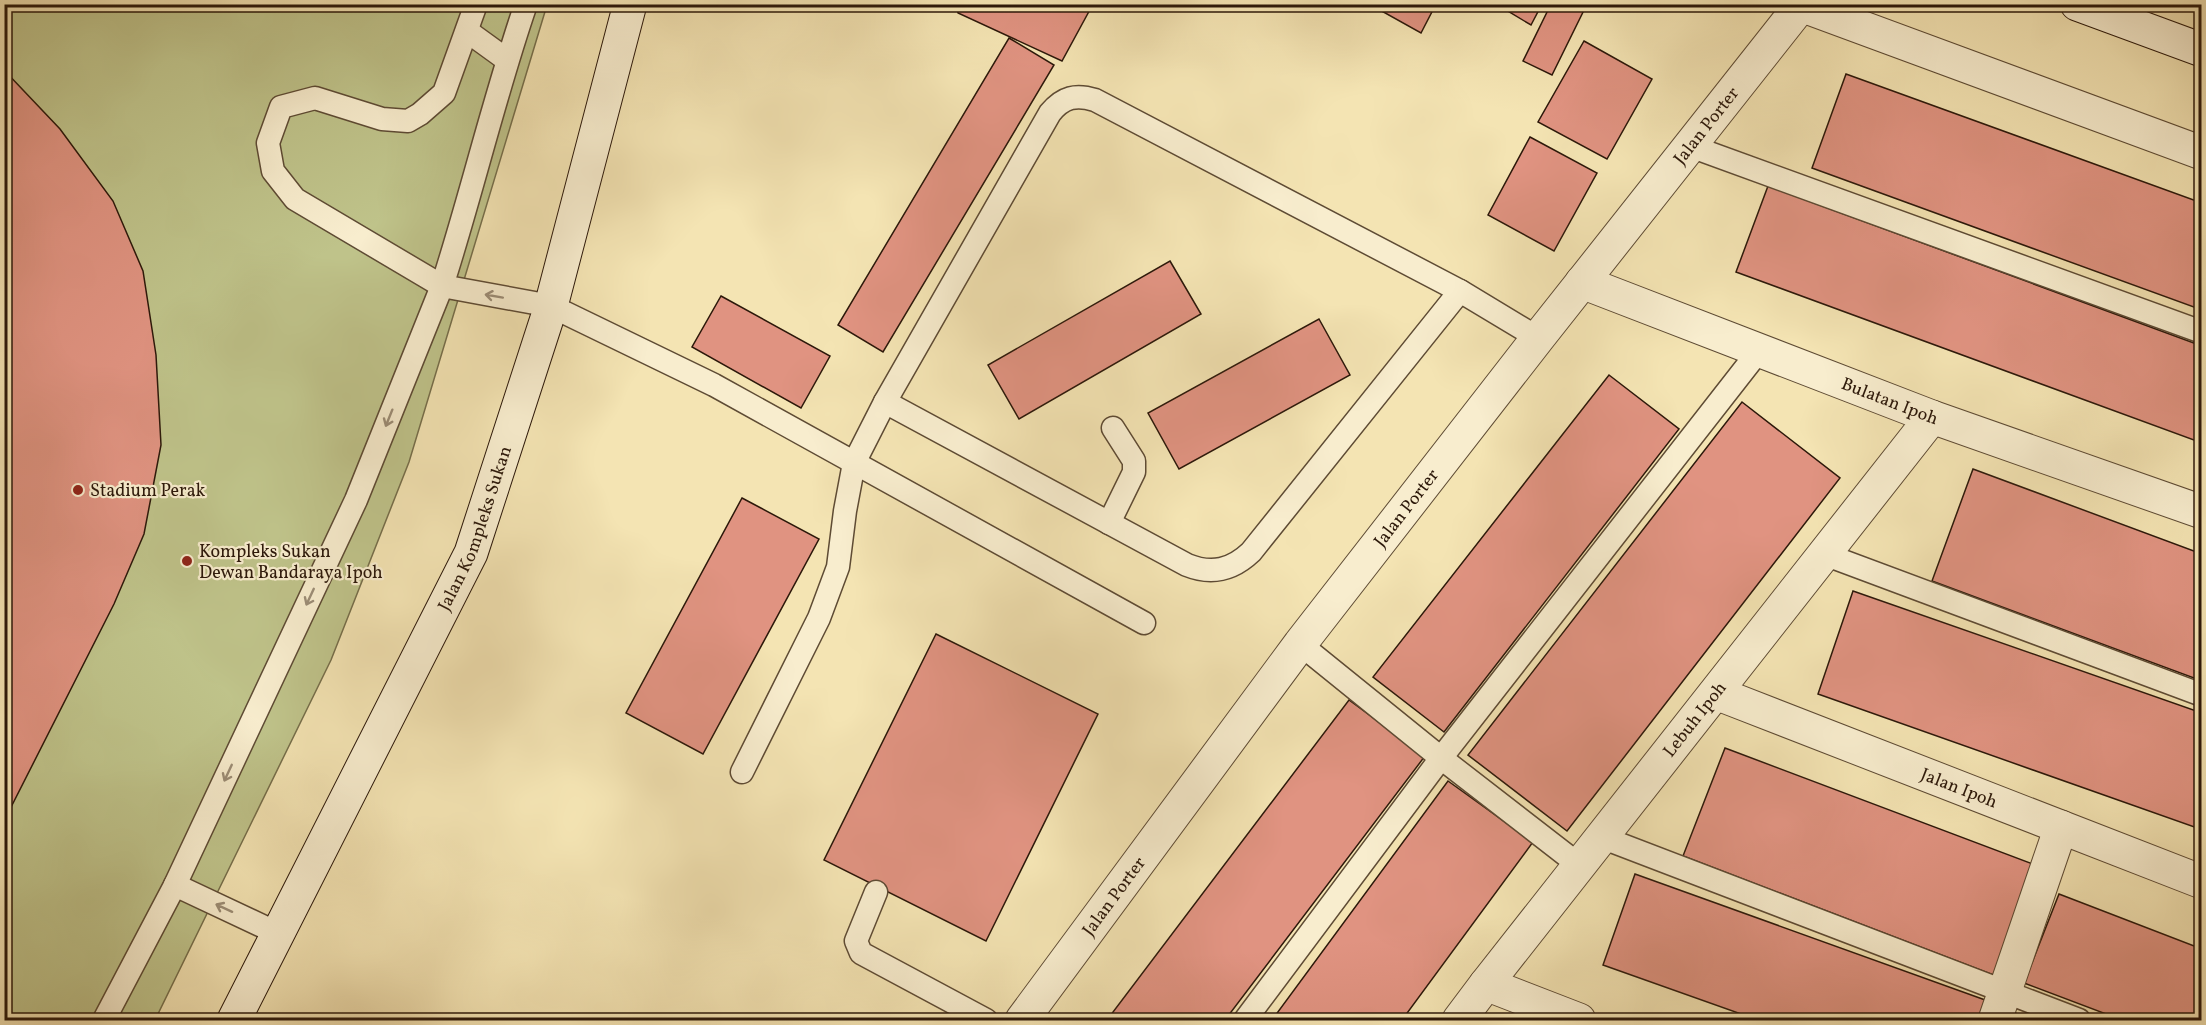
<svg xmlns="http://www.w3.org/2000/svg" width="2206" height="1025" viewBox="0 0 2206 1025" font-family="Vollkorn,serif">
	<style>
		.green { fill: #bfc38a; stroke: #766e4a; stroke-width: 1.5 }
		.building { fill: #e09381; stroke: #2c180a; stroke-width: 1.5 }
		.lines { fill: none; stroke-linecap: round; stroke-linejoin: round }
		.lane-casing { stroke: #5e4b34; stroke-width: 25 }
		.street-casing { stroke: #5e4b34; stroke-width: 35 }
		.secondary-casing { stroke: #2c180a; stroke-width: 35 }
		.lane { stroke: #f8edce; stroke-width: 22 }
		.street { stroke: #f8edce; stroke-width: 33 }
		.secondary { stroke: #f8edce; stroke-width: 33 }
		.oneway { stroke: #9c8d76 }
		.poi-dot { fill: #8f2418; stroke: #f8edce; stroke-width: 2 }
		.labels { text-anchor: middle; stroke-width: 4.5; stroke-linejoin: round; paint-order: stroke }
		.street-label { font-size: 18px; fill: #2c180a; stroke: #f8edce }
		.poi-label { font-size: 18px; fill: #2c180a; stroke: #f8edce; text-anchor: start }
	</style>
	<rect width="100%" height="100%" fill="#f4e4b3"/>
	<filter id="stains"><feTurbulence type="fractalNoise" baseFrequency=".00333" numOctaves="4"/><feColorMatrix values="0 0 0 0 .2 0 0 0 0 .09 0 0 0 0 .02 0 0 0 .5 -.17"/></filter>
	<radialGradient id="worn" r=".72"><stop offset=".6" stop-color="#630" stop-opacity="0"/><stop offset="1" stop-color="#630" stop-opacity=".3"/></radialGradient>
	<!-- green -->
	<polygon class="green" points="5,5 547,5 409,462 331,660 155,1020 5,1020"/>
	<!-- building -->
	<g class="building">
		<polygon points="956,4 1093,4 1062,61 958,13"/>
		<polygon points="1369,4 1436,4 1421,33"/>
		<polygon points="1496,4 1542,4 1531,25"/>
		<polygon points="1551,4 1587,4 1552,75 1523,61"/>
		<polygon points="1009,38 1054,65 883,352 838,325"/>
		<polygon points="1584,41 1652,79 1607,159 1538,122"/>
		<polygon points="4,70 60,129 113,201 143,271 156,355 161,445 144,534 114,604 4,821 4,417 8,352 4,340"/>
		<polygon points="1846,74 2202,203 2202,310 1812,168"/>
		<polygon points="1530,137 1597,173 1554,251 1488,215"/>
		<polygon points="1768,186 2202,346 2202,443 1736,272"/>
		<polygon points="1170,261 1201,314 1019,419 988,365"/>
		<polygon points="721,296 830,356 801,408 692,347"/>
		<polygon points="1319,319 1350,375 1179,469 1148,413"/>
		<polygon points="1609,375 1679,429 1444,732 1373,677"/>
		<polygon points="1742,402 1840,478 1567,831 1468,755"/>
		<polygon points="1973,469 2202,554 2202,681 1932,581"/>
		<polygon points="742,498 819,539 703,754 626,713"/>
		<polygon points="1853,591 2202,713 2200,829 1818,694"/>
		<polygon points="936,634 1098,714 986,941 824,860"/>
		<polygon points="1349,700 1425,756 1225,1020 1107,1020"/>
		<polygon points="1725,748 2038,866 1996,976 1683,856"/>
		<polygon points="1448,781 1533,842 1402,1020 1272,1020"/>
		<polygon points="1635,874 1988,1001 1981,1020 1758,1020 1603,965"/>
		<polygon points="2059,894 2202,949 2202,1020 2122,1020 2024,983"/>
		<polygon points="2015,1013 2035,1020 2012,1020"/>
	</g>
	<g class="lines">
		<defs>
			<g id="lane">
				<path d="M476 4 444 93 420 114 408 121 382 119 315 98 281 107 268 143 273 171 295 199 442 286C472 193 494 97 526 4"/>
				<polyline points="467,31 507,60"/>
				<polyline points="1690,146 2202,332"/>
				<path d="M885 402 1187 565C1212 575 1232 570 1251 552L1460 291"/>
				<polyline points="1109,523 1134,472 1134,461 1113,428"/>
				<polyline points="1824,554 2202,695"/>
				<polyline points="1300,644 1441,758 1579,865"/>
				<path d="M742 772 819 618 838 567 845 511 854 463 885 402 1050 113C1063 97 1076 94 1095 100L1460 291 1538 338"/>
				<polyline points="1601,837 2079,1020"/>
				<polyline points="175,885 356,500 442,286 551,306 714,385 1144,623"/>
				<polyline points="876,892 856,941 861,953 986,1020"/>
				<polyline points="104,1020 175,885 277,933"/>
				<polyline points="1245,1020 1441,758 1758,352"/>
			</g>
			<g id="street">
				<polyline points="1801,5 2202,153"/>
				<path id="s1" d="M1582 282 1932 417 2202 512"/>
				<path id="s2" d="M1716 693 2202 882"/>
				<polyline points="1486,984 1579,1020"/>
				<path id="s3" d="M1022 1020 1300 644 1538 338 1802 4"/>
				<path id="s4" d="M1459 1020 1486 984 1932 417"/>
				<polyline points="1995,1020 2061,827"/>
			</g>
			<g id="secondary">
				<polyline points="2077,4 2202,50"/>
				<path id="s5" d="M234 1020 471 553 551 306 630 4"/>
			</g>
		</defs>
		<!-- lane casing -->
		<use href="#lane" class="lane-casing"/>
		<!-- street casing -->
		<use href="#street" class="street-casing"/>
		<!-- secondary casing -->
		<use href="#secondary" class="secondary-casing"/>
		<!-- lane -->
		<use href="#lane" class="lane"/>
		<!-- street -->
		<use href="#street" class="street"/>
		<!-- secondary -->
		<use href="#secondary" class="secondary"/>
	</g>
	<!-- one-way arrows -->
	<defs><path id="oneway-shaft" d="M-6 0H5M1.5-3L5.5 0L1.5 3" fill="none" stroke-width="1.6" stroke-linecap="round" stroke-linejoin="round" transform="scale(1.5)"/></defs>
	<g class="oneway">
		<use href="#oneway-shaft" transform="translate(494 296) rotate(-170)"/>
		<use href="#oneway-shaft" transform="translate(389 418) rotate(112)"/>
		<use href="#oneway-shaft" transform="translate(310 597) rotate(115)"/>
		<use href="#oneway-shaft" transform="translate(228 773) rotate(115)"/>
		<use href="#oneway-shaft" transform="translate(224 908) rotate(-155)"/>
	</g>
	<!-- markers -->
	<g class="poi-dot">
		<circle cx="78" cy="490" r="6"/>
		<circle cx="187" cy="561" r="6"/>
	</g>
	<g class="labels">
		<!-- street labels -->
		<g class="street-label">
			<text dy="6" stroke="none"><textPath href="#s3" startOffset="1126">Jalan Porter</textPath></text>
			<text dy="6" stroke="none"><textPath href="#s1" startOffset="330">Bulatan Ipoh</textPath></text>
			<text dy="6" stroke="none"><textPath href="#s3" startOffset="640">Jalan Porter</textPath></text>
			<text dy="6" stroke="none"><textPath href="#s5" startOffset="548">Jalan Kompleks Sukan</textPath></text>
			<text dy="6" stroke="none"><textPath href="#s4" startOffset="382">Lebuh Ipoh</textPath></text>
			<text dy="6" stroke="none"><textPath href="#s2" startOffset="261">Jalan Ipoh</textPath></text>
			<text dy="6" stroke="none"><textPath href="#s3" startOffset="154">Jalan Porter</textPath></text>
		</g>
		<!-- poi labels -->
		<g class="poi-label">
			<text x="90" y="496">Stadium Perak</text>
			<text x="199" y="557">Kompleks Sukan<tspan x="199" dy="21">Dewan Bandaraya Ipoh</tspan></text>
		</g>
	</g>
	<!-- margin -->
	<rect width="2206" height="1025" fill="none" stroke="#f4e4b3" stroke-width="24"/>
	<rect x="6" y="6" width="2194" height="1013" fill="none" stroke="#2c180a" stroke-width="3"/>
	<rect x="12" y="12" width="2182" height="1001" fill="none" stroke="#2c180a" stroke-width="1.5"/>
	<rect width="100%" height="100%" filter="url(#stains)"/>
	<rect width="100%" height="100%" fill="url(#worn)"/>
</svg>
